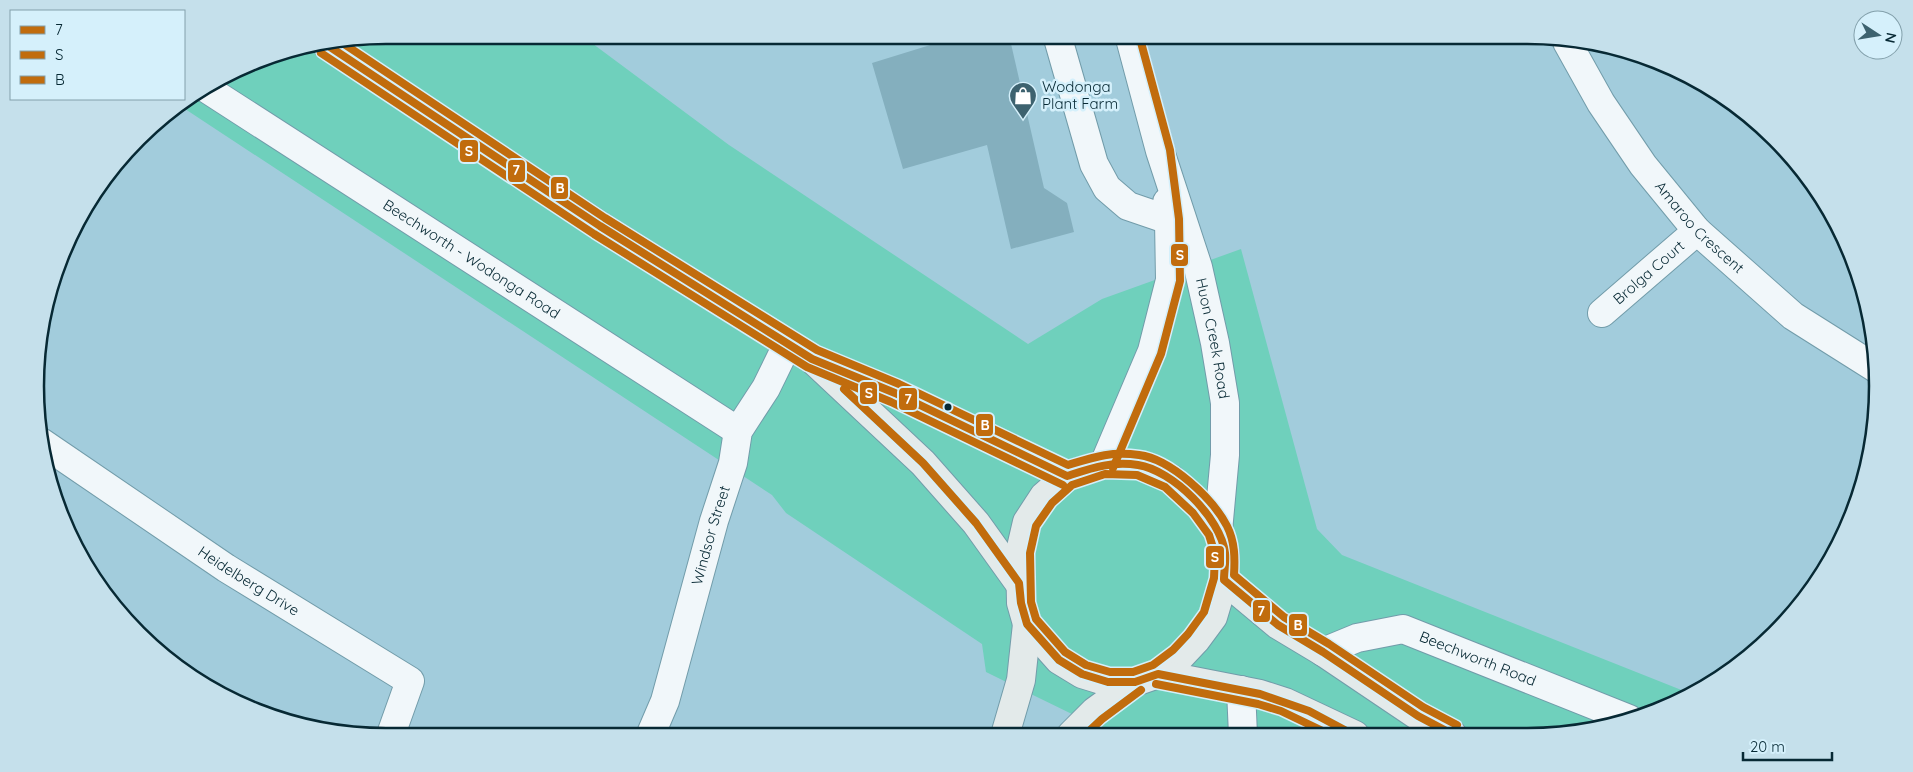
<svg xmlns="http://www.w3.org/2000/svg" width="1913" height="772" viewBox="0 0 1913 772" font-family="Quicksand,sans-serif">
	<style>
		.green { fill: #6fd0bc }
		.building { fill: #84afbe }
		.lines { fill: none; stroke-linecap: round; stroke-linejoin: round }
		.minor-casing { stroke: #729caa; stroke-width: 30 }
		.tertiary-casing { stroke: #729caa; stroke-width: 30 }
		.secondary-casing { stroke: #729caa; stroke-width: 30 }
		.minor { stroke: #f1f7fa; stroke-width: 28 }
		.tertiary { stroke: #f1f7fa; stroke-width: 28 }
		.secondary { stroke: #e3eaea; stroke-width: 28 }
		.bus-1-casing { stroke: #d5f0fb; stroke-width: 11 }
		.bus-2-casing { stroke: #d5f0fb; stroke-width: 11 }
		.bus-3-casing { stroke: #d5f0fb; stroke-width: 11 }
		.bus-1 { stroke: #c16c0d; stroke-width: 8 }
		.bus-2 { stroke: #c16c0d; stroke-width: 8 }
		.bus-3 { stroke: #c16c0d; stroke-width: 8 }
		.bus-dot { fill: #072934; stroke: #d5f0fb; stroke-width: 2 }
		.labels { text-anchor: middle; stroke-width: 5; stroke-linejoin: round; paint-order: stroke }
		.poi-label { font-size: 15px; fill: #072934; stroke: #d5f0fb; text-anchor: start }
		.street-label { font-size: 15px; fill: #072934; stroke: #d5f0fb }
		.rim { fill: none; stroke: #072934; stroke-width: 2.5 }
		.line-badge { stroke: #d5f0fb; stroke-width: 2 }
		.badge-label { font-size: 14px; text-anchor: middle; font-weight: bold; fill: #fff }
	</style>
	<rect width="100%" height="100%" fill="#a2ccdc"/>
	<!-- green -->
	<polygon class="green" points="386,35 581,35 729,145 1028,344 1102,299 1241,249 1317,529 1342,555 1689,693 1662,710 1573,734 1115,735 986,672 982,644 786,513 772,495 179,105 211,82 273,54"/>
	<!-- building -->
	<polygon class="building" points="938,35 1009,35 1044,188 1067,203 1074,232 1011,249 987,145 903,169 872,63 940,42"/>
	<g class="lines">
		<defs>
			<g id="minor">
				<polyline points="1057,35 1094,164 1107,188 1128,206 1169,220"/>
				<path id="s1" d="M1567 42 1601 103 1643 165 1697 231 1793 316 1877 369"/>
				<path id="s2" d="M204 87 738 431"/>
				<path id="s3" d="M1602 313 1697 231"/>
				<path id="s4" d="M41 442 226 568 410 681 390 737"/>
				<path id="s5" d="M1323 652 1357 638 1403 629 1629 719"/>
				<polyline points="1241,690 1243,735"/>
				<path id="s6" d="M650 736 665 701 714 521 733 463 738 431 766 388 788 343"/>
			</g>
			<g id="tertiary">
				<path id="s7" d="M1129 35 1160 151 1198 267 1215 343 1225 403V455L1218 531"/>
				<polyline points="1104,464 1152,351 1170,280 1169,220 1167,202"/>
			</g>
			<g id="secondary">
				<polyline points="327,45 600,226 812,359 923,463 976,523 1019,583"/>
				<polyline points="827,365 895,393 1067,476"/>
				<polygon points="1104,464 1139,465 1170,478 1201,506 1218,531 1225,553 1224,580 1213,617 1196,640 1180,657 1158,674 1135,682 1108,682 1082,674 1059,660 1027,624 1021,603 1020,552 1027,522 1044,496 1067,476"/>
				<polyline points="1224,580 1278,625 1323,652 1418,716 1452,734"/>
				<polyline points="1158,674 1260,694 1285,702 1355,735"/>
				<polyline points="1005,735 1021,680 1027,624"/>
				<polyline points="1071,735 1095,711 1135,682"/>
			</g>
		</defs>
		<!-- minor casing -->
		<use href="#minor" class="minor-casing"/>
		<!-- tertiary casing -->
		<use href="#tertiary" class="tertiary-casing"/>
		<!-- secondary casing -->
		<use href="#secondary" class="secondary-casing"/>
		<!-- minor -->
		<use href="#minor" class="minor"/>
		<!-- tertiary -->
		<use href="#tertiary" class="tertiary"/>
		<!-- secondary -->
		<use href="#secondary" class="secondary"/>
		<defs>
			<g id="bus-1">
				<path d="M327 45 600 226 812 359 895 393 1067 476C1092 468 1111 461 1138 465 1172 470 1221 518 1225 553 1226 562 1224 571 1224 580L1278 625 1323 652 1418 716 1452 734"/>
				<polyline points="844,389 923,463 976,523 1019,583 1021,603 1027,624 1059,660 1082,674 1108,682 1135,682 1158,674 1260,694 1309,711 1354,735"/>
			</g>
			<g id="bus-2">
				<polyline points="321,53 594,234 807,367 891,402 1063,485"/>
				<polyline points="1113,468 1161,354 1180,281 1179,219 1170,150 1139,35"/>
				<polygon points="1105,474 1137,475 1165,487 1193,513 1209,535 1215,554 1214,578 1204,612 1188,634 1173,650 1153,665 1133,672 1110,672 1086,665 1065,652 1036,619 1031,602 1030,553 1036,526 1052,503 1072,485"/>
				<polyline points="1156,684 1258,704 1281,711 1331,735"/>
				<polyline points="1085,735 1102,719 1141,690"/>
			</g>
			<path id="bus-3" d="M341 42 605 218 817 350 899 384 1068 465C1094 457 1111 451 1139 455 1171 459 1213 499 1227 526 1235 542 1235 558 1234 575L1284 617 1329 644 1423 707 1457 725"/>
		</defs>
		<!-- bus-1 casing -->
		<use href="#bus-1" class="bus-1-casing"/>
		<!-- bus-2 casing -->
		<use href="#bus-2" class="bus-2-casing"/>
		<!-- bus-3 casing -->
		<use href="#bus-3" class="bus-3-casing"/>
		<!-- bus-1 -->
		<use href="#bus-1" class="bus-1"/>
		<!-- bus-2 -->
		<use href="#bus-2" class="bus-2"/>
		<!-- bus-3 -->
		<use href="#bus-3" class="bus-3"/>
	</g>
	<!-- icons -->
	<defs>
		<symbol id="shop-pin" viewBox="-11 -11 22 30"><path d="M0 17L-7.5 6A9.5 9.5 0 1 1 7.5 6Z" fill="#3d626f" stroke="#d5f0fb"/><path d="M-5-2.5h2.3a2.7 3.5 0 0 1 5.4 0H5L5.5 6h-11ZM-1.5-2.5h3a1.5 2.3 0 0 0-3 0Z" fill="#fff"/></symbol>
	</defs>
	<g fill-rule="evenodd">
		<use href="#shop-pin" x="1007" y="80" width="32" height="43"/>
	</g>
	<!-- markers -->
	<circle class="bus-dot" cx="948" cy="407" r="4.5"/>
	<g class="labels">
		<!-- poi labels -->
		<g class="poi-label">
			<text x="1042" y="92">Wodonga<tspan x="1042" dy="17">Plant Farm</tspan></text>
		</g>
		<!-- street labels -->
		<g class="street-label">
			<text dy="5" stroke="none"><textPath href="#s1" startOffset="229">Amaroo Crescent</textPath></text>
			<text dy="5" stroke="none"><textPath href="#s2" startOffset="318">Beechworth - Wodonga Road</textPath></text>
			<text dy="5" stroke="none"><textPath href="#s3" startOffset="62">Brolga Court</textPath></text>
			<text dy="5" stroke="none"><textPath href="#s7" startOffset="315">Huon Creek Road</textPath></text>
			<text dy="5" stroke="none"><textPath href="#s6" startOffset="210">Windsor Street</textPath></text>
			<text dy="5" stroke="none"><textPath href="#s4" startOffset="250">Heidelberg Drive</textPath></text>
			<text dy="5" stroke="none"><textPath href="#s5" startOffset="164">Beechworth Road</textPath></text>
		</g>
	</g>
	<!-- crop -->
	<path d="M0 0H1913V772H0ZM386 44H1527A342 342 0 0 1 1869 386V386A342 342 0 0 1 1527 728H386A342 342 0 0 1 44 386V386A342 342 0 0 1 386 44Z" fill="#c5e0eb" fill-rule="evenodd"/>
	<path class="rim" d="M386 44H1527A342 342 0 0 1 1869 386V386A342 342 0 0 1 1527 728H386A342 342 0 0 1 44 386V386A342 342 0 0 1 386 44Z"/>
	<g class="line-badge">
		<rect x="459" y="139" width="20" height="24" rx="5" fill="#c16c0d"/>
		<rect x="507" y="159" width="19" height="24" rx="5" fill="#c16c0d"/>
		<rect x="550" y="176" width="19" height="24" rx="5" fill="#c16c0d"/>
		<rect x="1170" y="243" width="19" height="24" rx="5" fill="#c16c0d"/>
		<rect x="859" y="381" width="19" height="24" rx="5" fill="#c16c0d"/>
		<rect x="898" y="387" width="20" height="24" rx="5" fill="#c16c0d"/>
		<rect x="975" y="413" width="19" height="24" rx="5" fill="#c16c0d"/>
		<rect x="1205" y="545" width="20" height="24" rx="5" fill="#c16c0d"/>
		<rect x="1252" y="599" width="19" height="24" rx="5" fill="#c16c0d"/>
		<rect x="1288" y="613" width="20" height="24" rx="5" fill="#c16c0d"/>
	</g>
	<g class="badge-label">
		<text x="469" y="156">S</text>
		<text x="516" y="175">7</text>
		<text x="560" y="193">B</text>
		<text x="1180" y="260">S</text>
		<text x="869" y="398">S</text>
		<text x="908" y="404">7</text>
		<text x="985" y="430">B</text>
		<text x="1215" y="562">S</text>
		<text x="1261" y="616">7</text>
		<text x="1298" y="630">B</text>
	</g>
	<!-- legend -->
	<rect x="10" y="10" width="175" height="90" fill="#d5f0fb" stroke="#83a0ab"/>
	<rect x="20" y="26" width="25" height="8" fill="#c16c0d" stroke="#83a0ab"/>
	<text x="55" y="35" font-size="15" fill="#072934">7</text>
	<rect x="20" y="51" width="25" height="8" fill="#c16c0d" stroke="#83a0ab"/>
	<text x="55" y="60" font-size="15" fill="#072934">S</text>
	<rect x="20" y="76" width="25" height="8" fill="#c16c0d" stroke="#83a0ab"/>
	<text x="55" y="85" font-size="15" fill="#072934">B</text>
	<!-- north arrow -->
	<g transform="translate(1878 35) rotate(102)"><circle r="24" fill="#d5f0fb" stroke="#83a0ab"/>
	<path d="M0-4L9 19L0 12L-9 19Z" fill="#3d626f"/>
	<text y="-8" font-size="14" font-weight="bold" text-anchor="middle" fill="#072934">N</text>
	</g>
	<!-- scale -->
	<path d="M1743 752v8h89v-8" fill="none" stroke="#072934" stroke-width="2.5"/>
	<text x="1750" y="752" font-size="15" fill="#072934" stroke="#d5f0fb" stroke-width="4" paint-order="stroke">20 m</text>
</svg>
